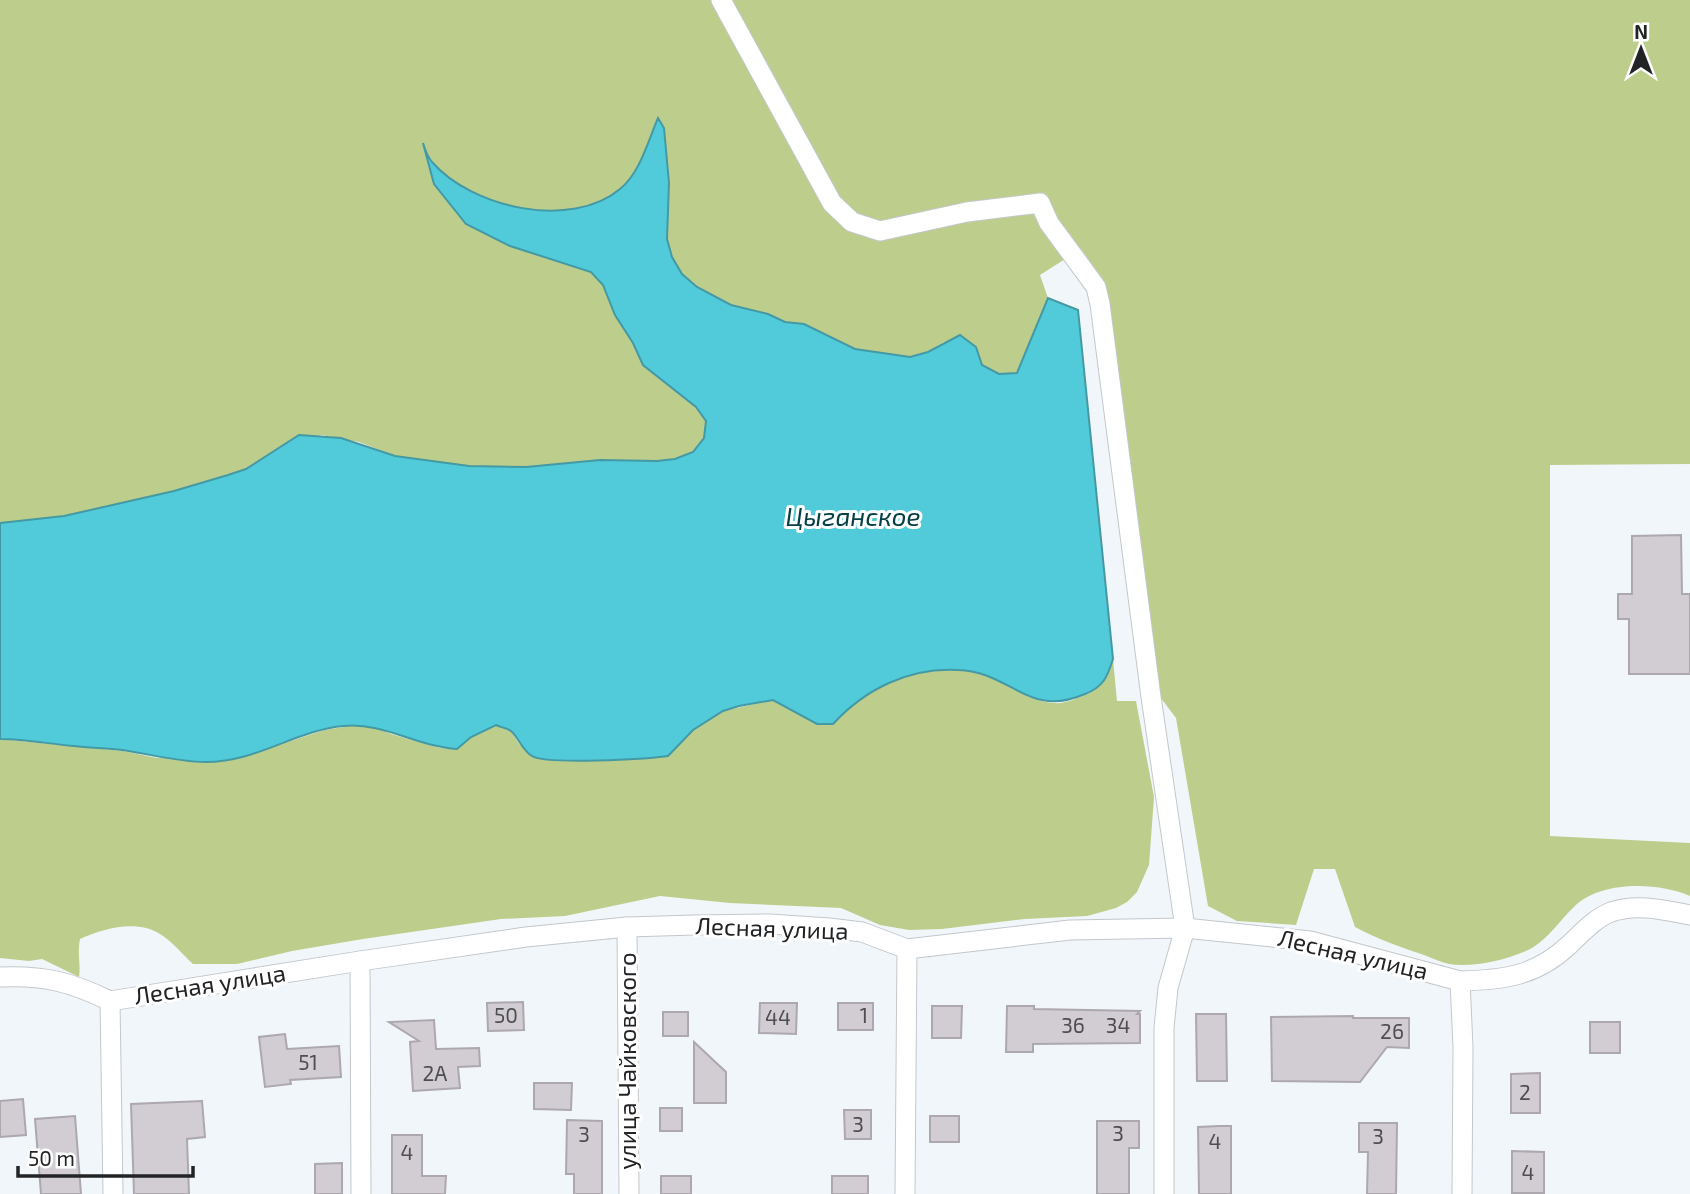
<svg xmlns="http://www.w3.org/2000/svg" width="1690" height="1194" viewBox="0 0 1690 1194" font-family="'Exo 2',sans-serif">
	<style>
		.green { fill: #bdce8c }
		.water { fill: #51cbda; stroke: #4399a4; stroke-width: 2 }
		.building { fill: #d1cdd2; stroke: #aca8ae; stroke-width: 2 }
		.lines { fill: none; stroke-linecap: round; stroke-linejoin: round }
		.minor-casing { stroke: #c3c7cc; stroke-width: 21 }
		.minor { stroke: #fff; stroke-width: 19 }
		.labels { text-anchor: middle; stroke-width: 6; stroke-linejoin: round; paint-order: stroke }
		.number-label { font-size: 21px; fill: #4e4e50 }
		.street-label { font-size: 24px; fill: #222325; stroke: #fff }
		.water-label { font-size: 26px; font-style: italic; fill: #064047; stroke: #fff }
	</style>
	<rect width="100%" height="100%" fill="#f1f6fb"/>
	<!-- green -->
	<g class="green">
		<path d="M0 0H1690V464L1550 465V836L1690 843V896C1659 882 1600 880 1574 907 1561 919 1549 938 1532 948 1511 959 1473 968 1449 964 1441 962 1432 958 1424 955 1400 947 1377 939 1355 927L1335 869H1314L1296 925 1237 921 1208 906 1176 718 1160 697 1108 293 1104 281 1081 249 1040 275 1048 298 1017 373 999 374 982 365 976 347 944 342 928 352 910 357 855 349 804 324 785 322 768 314 731 306 697 287 682 274 672 257 667 239 669 183 664 128 657 119C647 141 640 174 620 190 569 230 453 209 425 149L434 184 466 224 510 246 591 272 603 284 615 315 633 343 643 365 696 407 706 421 704 438 693 452 675 459 657 461 600 460 526 467 469 466 395 456 359 442 322 435 246 469 174 491 64 516 0 523Z"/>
		<path d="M1113 659 1117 701H1136L1154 797 1149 865 1137 892 1127 902 1116 908 1087 916 1025 919 942 929 909 930 880 925 841 908 730 903 660 896 565 916 501 919 363 939 292 951 237 964H193C183 955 172 941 160 934 136 919 103 929 80 939 77 954 81 965 79 977L42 959 29 961 0 958V739L123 751 157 758H240L324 730 358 725 375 727 391 734 440 748 457 749 471 737 496 725 511 731 520 745 584 759 618 760 668 756 693 730 723 711 773 700 817 724H833C865 689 910 668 958 670 996 671 1022 701 1054 703 1065 704 1075 699 1085 695 1103 687 1108 678 1113 659Z"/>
	</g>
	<!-- water -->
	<path class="water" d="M658 118 664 128 669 183 667 239 672 257 682 274 697 287 731 305 768 314 785 322 804 324 855 349 910 357 928 352 960 335 976 347 982 365 999 374 1017 373 1048 298 1078 310 1113 659C1107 678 1103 687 1085 694 1027 719 1013 672 958 670 910 667 865 689 833 724H817L773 700 739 706 723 711 693 730 668 756C647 759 546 765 532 756 522 750 519 738 511 731 507 728 500 727 496 725L471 737 457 749C418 747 383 722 344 726 296 730 257 762 206 762 177 762 150 754 122 750 106 748 90 748 74 746 49 744 25 739 0 739V523L64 516 174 491 228 475 246 469 299 435 341 438 395 456 469 466 526 467 600 460 657 461 675 459 693 452 704 438 706 421 696 407 643 365 633 343 615 315 603 285 591 272 510 246 466 224 434 184 423 143C425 150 428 157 432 162 472 208 571 230 620 189 640 173 648 141 658 118Z"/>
	<!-- building -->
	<g class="building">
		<polygon points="1681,535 1682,594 1690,594 1690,674 1629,674 1629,619 1618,619 1618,594 1632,594 1632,536"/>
		<polygon points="523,1002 524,1030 488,1031 487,1003"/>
		<polygon points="760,1003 797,1003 796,1034 759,1033"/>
		<rect x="838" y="1003" width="35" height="27"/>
		<polygon points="932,1006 962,1006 961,1038 932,1038"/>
		<polygon points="1007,1006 1034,1006 1034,1009 1140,1011 1137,1014 1140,1014 1140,1043 1033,1044 1033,1052 1006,1052"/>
		<rect x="663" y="1012" width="25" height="24"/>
		<polygon points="1196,1014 1226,1014 1227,1081 1197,1081"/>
		<polygon points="1353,1016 1353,1018 1409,1018 1409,1048 1387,1047 1360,1082 1272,1081 1271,1017"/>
		<polygon points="434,1020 436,1049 479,1048 480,1066 458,1067 460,1088 413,1091 410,1042 419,1041 389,1022"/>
		<rect x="1590" y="1022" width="30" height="31"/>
		<polygon points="285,1034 287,1049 339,1046 341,1077 290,1080 291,1084 265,1087 259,1037"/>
		<polygon points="694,1042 726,1072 726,1103 694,1103"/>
		<polygon points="1540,1073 1540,1113 1511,1113 1511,1074"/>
		<polygon points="534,1083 572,1083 571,1110 534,1109"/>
		<polygon points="23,1099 26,1135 0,1137 0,1101"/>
		<polygon points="202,1101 205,1137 187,1139 189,1194 134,1194 131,1104"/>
		<rect x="660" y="1108" width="22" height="23"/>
		<polygon points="844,1110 871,1110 871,1139 845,1139"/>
		<polygon points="75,1116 81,1194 41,1194 35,1119"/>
		<rect x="930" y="1116" width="29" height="26"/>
		<polygon points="567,1120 602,1121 602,1194 574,1194 574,1174 566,1174"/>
		<polygon points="1097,1121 1139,1121 1139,1148 1129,1148 1129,1194 1097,1194"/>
		<polygon points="1359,1123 1397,1123 1396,1194 1367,1194 1368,1152 1359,1152"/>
		<polygon points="1219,1126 1231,1126 1231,1194 1199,1194 1198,1127"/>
		<polygon points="392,1135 422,1135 422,1176 446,1176 445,1194 392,1194"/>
		<polygon points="1512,1151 1544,1152 1544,1193 1512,1193"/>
		<polygon points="342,1163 342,1194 315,1194 315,1164"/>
		<rect x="661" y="1176" width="30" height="18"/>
		<rect x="832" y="1176" width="36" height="18"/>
	</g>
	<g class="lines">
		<defs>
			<g id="minor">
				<polyline points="721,0 832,203 852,222 880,231 967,212 1040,203 1049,223 1096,287 1100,304 1151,697 1185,928 1168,988 1164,1028 1164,1194"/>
				<polyline points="627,927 629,1194"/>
				<polyline points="360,961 361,1194"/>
				<path d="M0 977C44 975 71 982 110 1001L360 961 526 937 627 927 695 925 770 924 829 928 862 932 907 949 1070 930 1185 928 1310 941 1460 981C1504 980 1536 976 1569 945 1581 934 1595 918 1611 912 1637 903 1664 910 1690 915"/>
				<polyline points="1460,981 1463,1047 1462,1194"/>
				<polyline points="110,1001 113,1194"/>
				<polyline points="905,1194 907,949"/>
			</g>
		</defs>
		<!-- minor casing -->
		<use href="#minor" class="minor-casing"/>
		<!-- minor -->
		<use href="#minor" class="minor"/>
	</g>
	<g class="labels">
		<!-- number labels -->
		<g class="number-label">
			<text x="506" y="1023">50</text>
			<text x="864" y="1023">1</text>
			<text x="778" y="1025">44</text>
			<text x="1073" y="1033">36</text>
			<text x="1118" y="1033">34</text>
			<text x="1392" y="1039">26</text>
			<text x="308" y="1070">51</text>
			<text x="435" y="1081">2А</text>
			<text x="1525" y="1100">2</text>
			<text x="858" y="1132">3</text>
			<text x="1118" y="1141">3</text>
			<text x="584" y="1142">3</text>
			<text x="1378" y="1144">3</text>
			<text x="1215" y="1149">4</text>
			<text x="407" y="1160">4</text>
			<text x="1528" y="1180">4</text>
		</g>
		<!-- street labels -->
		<g class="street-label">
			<text transform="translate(772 929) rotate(2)" y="8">Лесная улица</text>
			<text transform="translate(1353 955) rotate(13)" y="8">Лесная улица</text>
			<text transform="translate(210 985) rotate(-9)" y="8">Лесная улица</text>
			<text transform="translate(628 1061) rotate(-90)" y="8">улица Чайковского</text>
		</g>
		<!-- water labels -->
		<g class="water-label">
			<text x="853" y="526">Цыганское</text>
		</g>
	</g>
	<!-- north arrow -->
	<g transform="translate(1641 49)" stroke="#ffffff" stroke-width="5" paint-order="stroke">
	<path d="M0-5L12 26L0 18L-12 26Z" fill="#222325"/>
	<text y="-10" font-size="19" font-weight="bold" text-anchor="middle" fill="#222325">N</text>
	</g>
	<!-- scale -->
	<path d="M18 1166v10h175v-10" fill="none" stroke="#222325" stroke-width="3.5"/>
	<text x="28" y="1166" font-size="21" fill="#222325" stroke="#ffffff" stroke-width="5" paint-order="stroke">50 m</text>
</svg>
